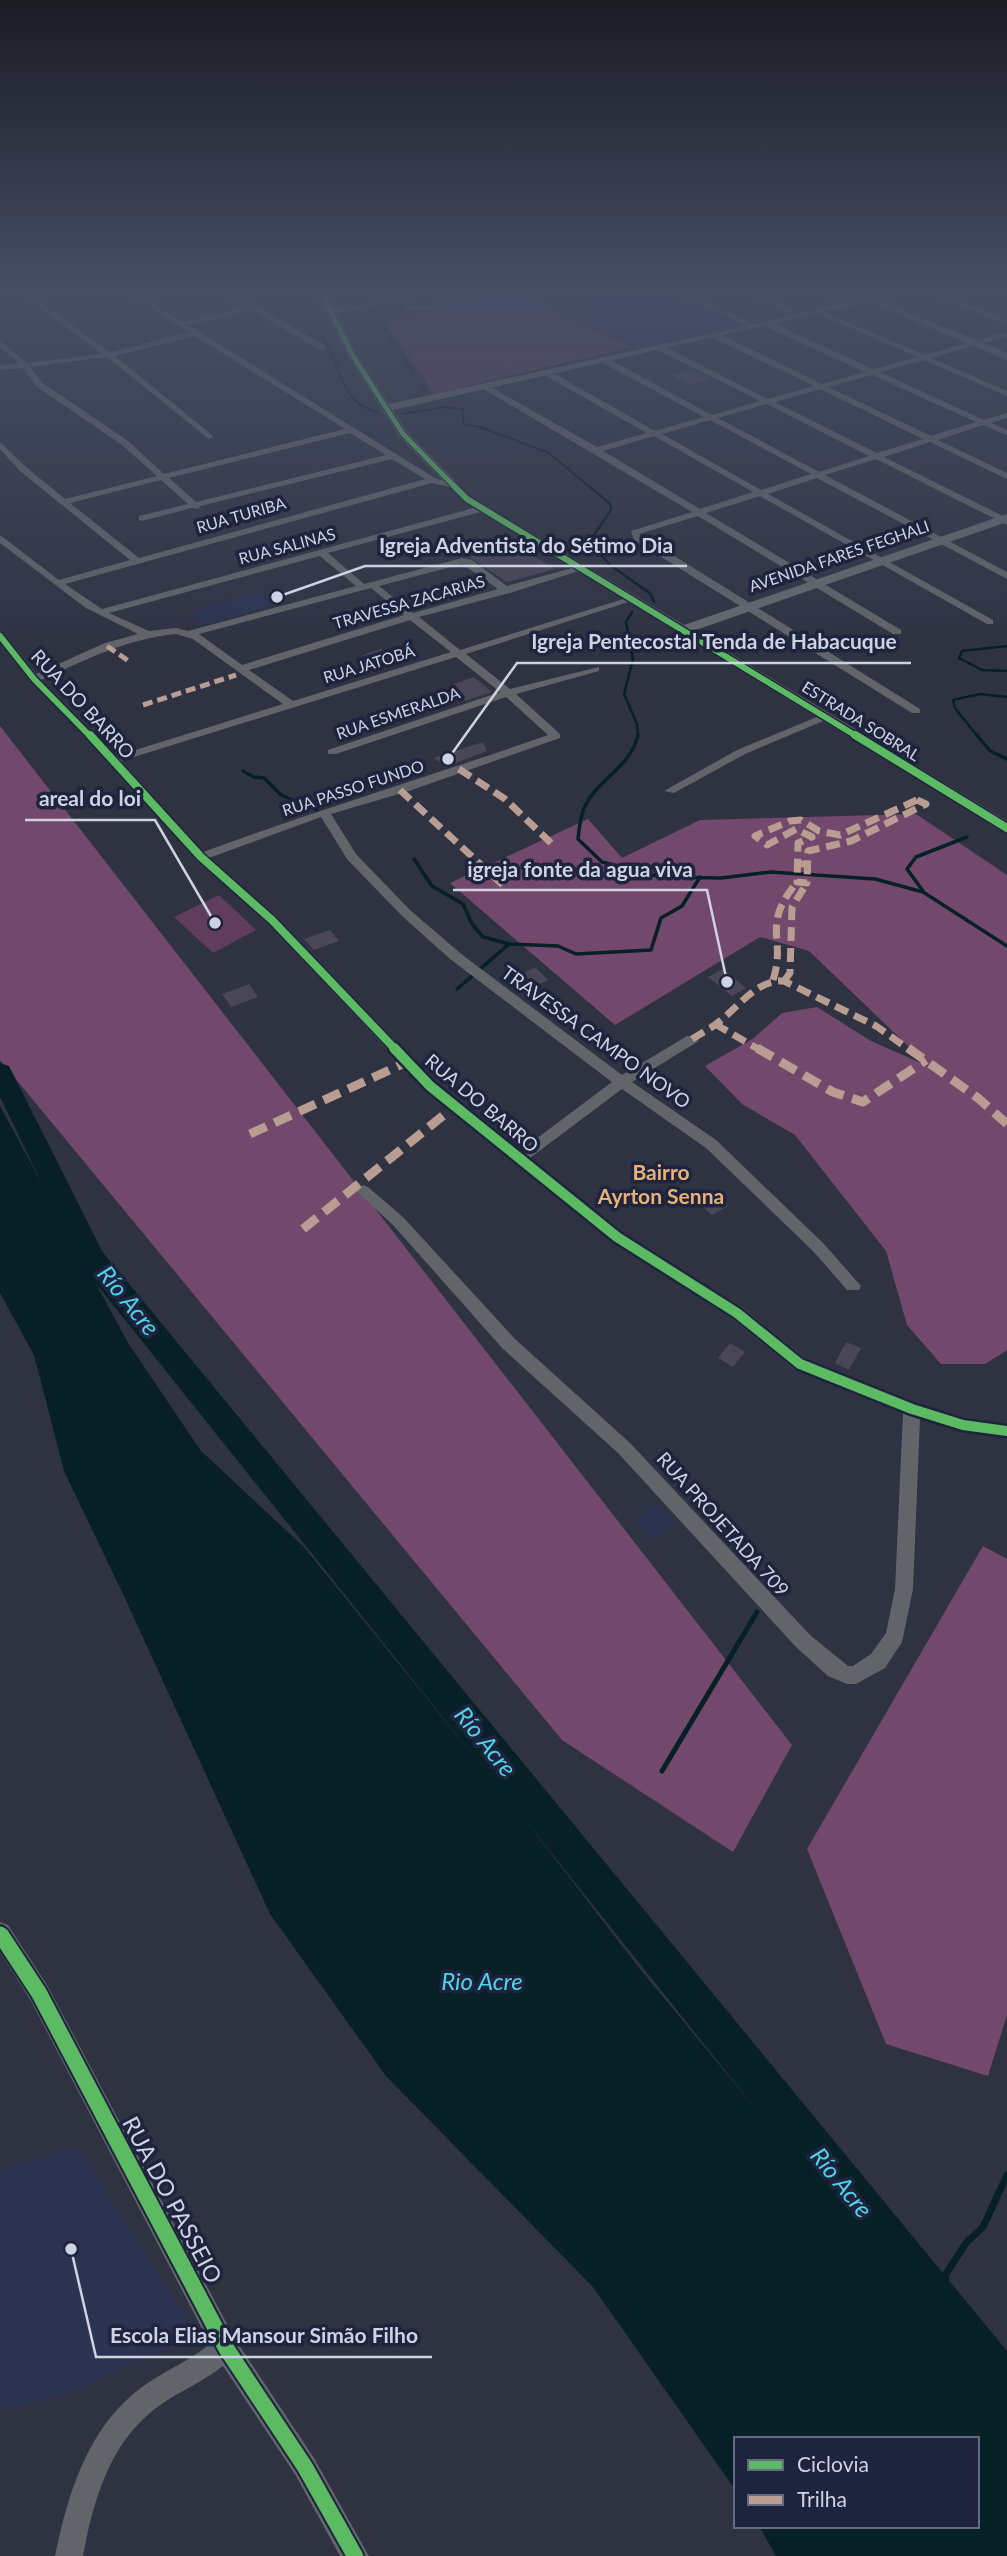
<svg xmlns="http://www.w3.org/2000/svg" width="1007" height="2556" viewBox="0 0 1007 2556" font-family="Lato,sans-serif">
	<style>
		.built { fill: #2c3351 }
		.green { fill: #5f3d5b }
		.forest { fill: #73486d }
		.water { fill: #062026 }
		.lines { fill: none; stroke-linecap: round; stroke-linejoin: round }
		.stream-far4 { stroke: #062026; stroke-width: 2 }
		.stream-far3 { stroke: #062026; stroke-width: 2.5 }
		.stream-far2 { stroke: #062026; stroke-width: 3.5 }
		.stream-far1 { stroke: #062026; stroke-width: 5 }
		.stream { stroke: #062026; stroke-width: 7 }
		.river { fill: #062026; fill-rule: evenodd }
		.building { fill: #494656 }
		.street { fill: #61656a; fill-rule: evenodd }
		.secondary { fill: #65696f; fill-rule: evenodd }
		.quiet-far2 { stroke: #b99d93; stroke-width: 5; stroke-dasharray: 10 5; stroke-linecap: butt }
		.quiet-far1 { stroke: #b99d93; stroke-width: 7; stroke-dasharray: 14 7; stroke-linecap: butt }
		.quiet { stroke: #b99d93; stroke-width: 9; stroke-dasharray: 18 9; stroke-linecap: butt }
		.cycleway-far5-casing { stroke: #1e243d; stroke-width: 7 }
		.cycleway-far4-casing { stroke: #1e243d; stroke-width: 9 }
		.cycleway-far3-casing { stroke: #1e243d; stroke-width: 11 }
		.cycleway-far2-casing { stroke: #1e243d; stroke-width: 15 }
		.cycleway-far1-casing { stroke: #1e243d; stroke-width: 18 }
		.cycleway-casing { stroke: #1e243d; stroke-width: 20 }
		.cycleway-far5 { stroke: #5cba63; stroke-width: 5 }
		.cycleway-far4 { stroke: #5cba63; stroke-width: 6 }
		.cycleway-far3 { stroke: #5cba63; stroke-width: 8 }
		.cycleway-far2 { stroke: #5cba63; stroke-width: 10 }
		.cycleway-far1 { stroke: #5cba63; stroke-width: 13 }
		.cycleway { stroke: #5cba63; stroke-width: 16 }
		.labels { text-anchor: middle; stroke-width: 7; stroke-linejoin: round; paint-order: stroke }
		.far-street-label { font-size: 16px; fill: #ced3e3; stroke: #1e243d }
		.street-label { font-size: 19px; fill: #ced3e3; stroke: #1e243d }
		.neighbourhood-label { font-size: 21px; font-weight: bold; fill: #eab176; stroke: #1e243d }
		.near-street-label { font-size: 23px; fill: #ced3e3; stroke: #1e243d }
		.near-water-label { font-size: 24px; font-style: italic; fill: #4fd3ea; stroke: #1e243d }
		.leader { fill: none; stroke: #ced3e3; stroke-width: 2.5 }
		.callout-dot { fill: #ced3e3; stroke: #1e243d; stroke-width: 2.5 }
		.callout-label { font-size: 21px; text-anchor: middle; font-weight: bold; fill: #ced3e3; stroke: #1e243d; stroke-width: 7; stroke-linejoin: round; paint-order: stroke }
	</style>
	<rect width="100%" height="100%" fill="#2f3241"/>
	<!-- built -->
	<g class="built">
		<polygon points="560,289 655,289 737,327 640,349 586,321 591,304"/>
		<polygon points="261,592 274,606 200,626 187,612"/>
		<polygon points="657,1503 675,1523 654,1539 635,1519"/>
		<polygon points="77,2145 192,2327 188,2338 73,2392 0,2410 0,2171"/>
	</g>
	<!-- green -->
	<g class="green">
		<polygon points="513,291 631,347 434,394 385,322"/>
		<polygon points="219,895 256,930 213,953 174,917"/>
	</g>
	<!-- forest -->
	<g class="forest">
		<polygon points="0,726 792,1745 733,1852 562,1740 0,1060"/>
		<polygon points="916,814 1007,875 1007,1350 985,1364 941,1364 907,1325 886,1251 795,1135 742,1104 705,1066 754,1038 782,1013 817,1007 871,1041 930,1067 809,951 760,937 615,1025 450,883 588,819 622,858 700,820"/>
		<polygon points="983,1546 1007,1559 1007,2015 988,2076 886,2044 807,1849"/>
	</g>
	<!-- water -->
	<polygon class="water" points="0,1106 128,1343 201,1451 304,1547 514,1806 640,1969 789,2149 943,2308 1007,2411 1007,2556 776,2556 759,2526 977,2526 977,2439 736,2439 736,2491 593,2287 386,2076 270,1914 123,1594 64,1471 34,1355 0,1293"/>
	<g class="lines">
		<!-- stream-far4 -->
		<g class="stream-far4">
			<path d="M302 289 291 292 297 317C305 322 314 326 320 334 342 361 337 402 377 412"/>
			<polyline points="372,309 412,371"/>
			<polyline points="423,388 426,392"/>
			<polyline points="402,414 444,407 463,409 463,424 480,427 549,453 591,488"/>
		</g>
		<!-- stream-far3 -->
		<g class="stream-far3">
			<polyline points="589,486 610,504 611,510 589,542 610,565 651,594 654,602"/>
			<polyline points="632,612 626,622 633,659 624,694 637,724 638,737"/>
			<polyline points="1007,646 962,651 959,658 982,670 1007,671"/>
			<polyline points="978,737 955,708 953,700 980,694 1007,697"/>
		</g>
		<!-- stream-far2 -->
		<g class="stream-far2">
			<path d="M638 735C631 767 598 779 585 806 580 817 579 828 578 839L602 862 661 877 721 878 771 872 875 879 923 892 1007 946"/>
			<polyline points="977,735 990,751 1007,759"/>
			<polyline points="243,771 254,777 264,778 281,795 317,810"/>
			<polyline points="414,859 432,886 463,904 472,924 483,937 509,944 558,946 576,954 651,950 661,918 682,906 700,877"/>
			<polyline points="923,891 907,869 916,857 967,837"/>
			<polyline points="457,989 509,944"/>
		</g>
		<!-- stream-far1 -->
		<polyline class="stream-far1" points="662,1771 757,1612"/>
		<!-- stream -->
		<polyline class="stream" points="943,2308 946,2274 966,2243 983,2227 1007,2175"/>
		<!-- river -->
		<polygon class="river" points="0,1063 9,1066 12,1072 102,1251 1007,2351 1007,2410 991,2403 82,1266 0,1097"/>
	</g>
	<!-- building -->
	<g class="building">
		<polygon points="691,369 709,379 690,384 671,375"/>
		<polygon points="514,544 517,546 555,569 507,582 469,557"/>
		<polygon points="381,649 397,662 378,668 363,655"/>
		<polygon points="474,677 492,692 465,701 448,686"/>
		<polygon points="483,742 487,751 446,767 434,758"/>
		<polygon points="330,930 339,941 314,950 304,939"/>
		<polygon points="535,967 548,980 530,989 516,977"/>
		<polygon points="723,969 746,988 732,996 708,977"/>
		<polygon points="249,984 258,997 231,1007 222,994"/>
		<polygon points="718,1196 728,1206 712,1215 701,1205"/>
		<polygon points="846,1342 861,1348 849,1370 835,1363"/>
		<polygon points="730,1343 745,1352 733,1367 718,1358"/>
	</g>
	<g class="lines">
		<!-- street -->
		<g class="street">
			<path d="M15 289H22L110 352 190 332 122 289H130L183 322 247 307 218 289 231 292 255 289 236 295 326 346V350H320L252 310 188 325 435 478 454 484 450 487 432 483 65 584 102 609 481 506 485 509 484 511 328 553 364 584 462 558 472 560 507 586 583 565 588 568 510 593 419 617 460 650 630 597 638 599 466 654 510 689 599 667V671L516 694 560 734V738L409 791 331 814 356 854 410 910 460 953 622 1075 687 1036H697L699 1039 697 1042 632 1082 716 1140 824 1244 861 1286 859 1290H847L814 1252 706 1148 622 1089 530 1158 622 1233 743 1308 806 1359 915 1403 963 1418 1007 1424V1438L963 1432 920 1419 913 1589 902 1642 885 1668 856 1684H847L828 1676 796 1647 618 1453 503 1349 393 1225 356 1191 363 1185 368 1187 403 1217 515 1339 630 1443 810 1635 848 1666H853L871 1654 886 1633 895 1589 903 1413 794 1369 731 1318 612 1241 425 1089 268 923 197 860 110 762 30 681 0 643V633L4 634 36 674 105 643 138 634 86 608 0 543V535L59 580 130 560 20 471 0 449V442L26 467 65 499 157 476 122 445 37 387 23 368 0 370V366L19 363 0 347V341L27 363 102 354ZM195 336 345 429 164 474 128 441 43 383 30 367 107 357 209 439 213 437 212 435 115 356ZM350 433 386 455 196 502 169 478ZM392 459 425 479 139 558 70 503 161 480 188 504 139 516V520L142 521 192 508 199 509 200 506ZM320 556 356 586 188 631 176 628 149 631 109 613ZM462 564 498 589 413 613 379 586ZM371 588 404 615 242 665 199 634ZM410 620 451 652 293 701 249 670ZM176 634 193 639 283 704 116 756 41 680C85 660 126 639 176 634ZM456 657 500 692 328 750V754H336L506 697 548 735C434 775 317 810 203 852L121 761ZM321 817 347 859 402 916 450 959 612 1082 520 1151 435 1083 276 917 209 858Z"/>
			<polygon points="393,289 399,289 411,305 422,307 505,289 517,289 422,311 406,309 402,302 331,314 327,312 399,299"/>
			<polygon points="671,289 679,289 759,327 752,329"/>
			<polygon points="742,289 750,289 804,315 797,317"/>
			<polygon points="812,289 821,289 854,303 848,304"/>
			<polygon points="878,289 887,289 894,293 891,295"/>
			<polygon points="921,289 930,289 1007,320 1007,325"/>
			<path d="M816 309 925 355 1007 332V336L931 358 1007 391V396L924 360 880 372 984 420 1007 413V418L991 423 1007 430V435L983 425 938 440 1007 473V479L930 442 884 457 1007 518V525L876 459 825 475 1007 572V579L817 478 768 494 993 620V624H987L760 496 706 513 901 630V634H893L698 516 639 534 920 709V713H912L634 540 631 531 692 512 480 387 487 385 597 447 647 433 542 374V370H548L655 431 704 417 601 362V358H607L712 415 760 401 656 349V345H662L768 399 814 386 711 337V333H717L822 384 865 372 764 326V322H770L873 369 917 357 816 313ZM872 375 976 422 931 436 828 387ZM820 389 923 439 877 453 775 402ZM767 404 869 456 819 472 718 418ZM710 420 811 474 761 490 662 434ZM654 436 753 492 700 509 603 451Z"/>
			<polygon points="824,714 828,715 828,719 745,754 674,793 664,791 737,750"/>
			<path d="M0 1922 8 1925 47 1985 235 2339 314 2458 369 2556H340L296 2476 223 2366C204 2381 183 2390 163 2403 111 2438 94 2497 83 2556H55C68 2493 88 2427 142 2387 164 2371 188 2362 210 2344L31 2001 0 1952Z"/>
		</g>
		<!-- secondary -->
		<polygon class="secondary" points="315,289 325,289 358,356 389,404 755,324 901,289 917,289 879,300 1007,353 1007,360 869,302 393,410 407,432 471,497 684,625 1007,514 1007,522 693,631 1007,821 1007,833 463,501 399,436 348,356"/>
		<!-- quiet-far2 -->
		<g class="quiet-far2">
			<polyline points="107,646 130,662"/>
			<polyline points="143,705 236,675"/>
		</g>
		<!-- quiet-far1 -->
		<g class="quiet-far1">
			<polyline points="459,769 505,799 551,843"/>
			<polyline points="400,790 506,888"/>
			<polygon points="917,800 926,804 851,841 808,851 807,883 797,882 798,843 812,837 796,829 767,845 755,836 790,821 801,820 819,831 840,835"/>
			<polyline points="797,864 806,864"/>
			<path d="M773 980C787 937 760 927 797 882"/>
			<polyline points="784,981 790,973 792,907 807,883"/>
			<polyline points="715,1024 760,1050"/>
			<path d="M692 1039C701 1033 712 1028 720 1021 739 1006 758 979 784 981L876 1026 910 1050"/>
		</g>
		<!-- quiet -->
		<g class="quiet">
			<polyline points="757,1048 833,1092 863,1102 926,1060"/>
			<polyline points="908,1048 978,1098 1007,1124"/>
			<polyline points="250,1134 407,1062"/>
			<polyline points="303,1229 455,1106"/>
		</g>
		<defs>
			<polyline id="cycleway-far5" points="320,289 353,356 403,434 456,488"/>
			<g id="cycleway-far4">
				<polyline points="454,486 467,499 858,737"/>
				<polyline points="0,636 34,679 91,737"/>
			</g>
			<g id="cycleway-far3">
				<polyline points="90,735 201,857 272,920 396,1050"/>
				<polyline points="855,735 1007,828"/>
			</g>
			<polyline id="cycleway-far2" points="394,1048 430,1086 617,1237 737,1313 800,1364 912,1409 963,1425 1007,1431"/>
			<polyline id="cycleway-far1" points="0,1933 2,1937"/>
			<polyline id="cycleway" points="1,1935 39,1993 226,2348 305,2467 355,2556"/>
		</defs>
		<!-- cycleway-far5 casing -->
		<use href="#cycleway-far5" class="cycleway-far5-casing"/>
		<!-- cycleway-far4 casing -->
		<use href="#cycleway-far4" class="cycleway-far4-casing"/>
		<!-- cycleway-far3 casing -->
		<use href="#cycleway-far3" class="cycleway-far3-casing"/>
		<!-- cycleway-far2 casing -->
		<use href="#cycleway-far2" class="cycleway-far2-casing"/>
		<!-- cycleway-far1 casing -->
		<use href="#cycleway-far1" class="cycleway-far1-casing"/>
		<!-- cycleway casing -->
		<use href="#cycleway" class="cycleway-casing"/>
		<!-- cycleway-far5 -->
		<use href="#cycleway-far5" class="cycleway-far5"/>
		<!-- cycleway-far4 -->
		<use href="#cycleway-far4" class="cycleway-far4"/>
		<!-- cycleway-far3 -->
		<use href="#cycleway-far3" class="cycleway-far3"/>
		<!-- cycleway-far2 -->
		<use href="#cycleway-far2" class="cycleway-far2"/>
		<!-- cycleway-far1 -->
		<use href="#cycleway-far1" class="cycleway-far1"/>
		<!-- cycleway -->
		<use href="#cycleway" class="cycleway"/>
	</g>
	<!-- sky -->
	<linearGradient id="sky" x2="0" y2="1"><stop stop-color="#1a1c24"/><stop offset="0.45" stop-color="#474f65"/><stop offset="1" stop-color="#474f65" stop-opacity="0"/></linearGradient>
	<rect width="1007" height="647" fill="url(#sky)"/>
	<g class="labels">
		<!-- far-street labels -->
		<g class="far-street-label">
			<text transform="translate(241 515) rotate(-16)" y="6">RUA TURIBA</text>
			<text transform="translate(287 546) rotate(-15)" y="6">RUA SALINAS</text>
			<text transform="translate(839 556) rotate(-19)" y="6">AVENIDA FARES FEGHALI</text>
			<text transform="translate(409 602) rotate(-16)" y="6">TRAVESSA ZACARIAS</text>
			<text transform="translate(369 664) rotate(-17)" y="6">RUA JATOBÁ</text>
			<text transform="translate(398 713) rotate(-19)" y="6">RUA ESMERALDA</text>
			<text transform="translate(861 721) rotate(32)" y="6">ESTRADA SOBRAL</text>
			<text transform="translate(353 788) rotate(-18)" y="6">RUA PASSO FUNDO</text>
		</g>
		<!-- street labels -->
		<g class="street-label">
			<text transform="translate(83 704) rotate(47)" y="7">RUA DO BARRO</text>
			<text transform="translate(596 1037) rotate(36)" y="7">TRAVESSA CAMPO NOVO</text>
			<text transform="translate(482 1103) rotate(40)" y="7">RUA DO BARRO</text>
			<text transform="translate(723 1524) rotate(48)" y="7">RUA PROJETADA 709</text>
		</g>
		<!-- neighbourhood labels -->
		<g class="neighbourhood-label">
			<text x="661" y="1180">Bairro<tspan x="661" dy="24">Ayrton Senna</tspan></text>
		</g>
		<!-- near-street labels -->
		<g class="near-street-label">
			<text transform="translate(172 2200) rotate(62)" y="8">RUA DO PASSEIO</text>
		</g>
		<!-- near-water labels -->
		<g class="near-water-label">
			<text transform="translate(128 1301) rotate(51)" y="8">Río Acre</text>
			<text transform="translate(485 1742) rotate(51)" y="8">Río Acre</text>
			<text x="482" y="1990">Rio Acre</text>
			<text transform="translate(841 2183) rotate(51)" y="8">Río Acre</text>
		</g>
	</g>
	<!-- callouts -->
	<path class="leader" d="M277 597L365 566H687M448 759L517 663H911M215 923L155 820H25M727 982L707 890H453M71 2249L96 2357H432"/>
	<g class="callout-dot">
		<circle cx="277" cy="597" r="7"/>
		<circle cx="448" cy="759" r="7"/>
		<circle cx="215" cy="923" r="7"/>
		<circle cx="727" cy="982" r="7"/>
		<circle cx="71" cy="2249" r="7"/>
	</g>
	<g class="callout-label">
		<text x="526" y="553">Igreja Adventista do Sétimo Dia</text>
		<text x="714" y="649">Igreja Pentecostal Tenda de Habacuque</text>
		<text x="90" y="806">areal do loi</text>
		<text x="580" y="877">igreja fonte da agua viva</text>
		<text x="264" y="2343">Escola Elias Mansour Simão Filho</text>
	</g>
	<!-- legend -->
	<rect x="734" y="2437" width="245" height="91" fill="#1e243d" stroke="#646a7f" stroke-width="2"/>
	<rect x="748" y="2460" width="35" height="10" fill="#5cba63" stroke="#646a7f" stroke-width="2"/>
	<text x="797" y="2472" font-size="21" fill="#ced3e3">Ciclovia</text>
	<rect x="748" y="2495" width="35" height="10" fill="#b99d93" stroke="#646a7f" stroke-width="2"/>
	<text x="797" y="2507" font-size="21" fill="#ced3e3">Trilha</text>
</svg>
